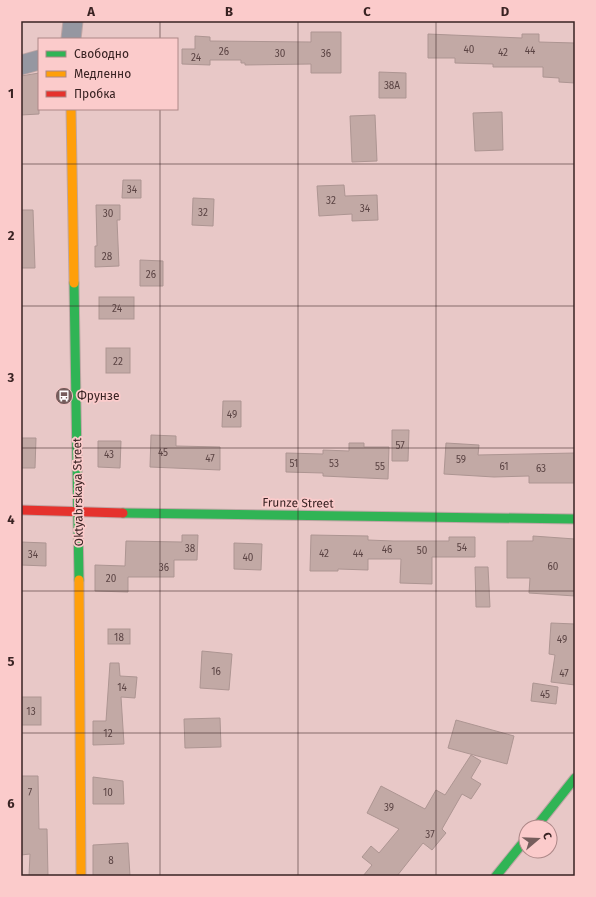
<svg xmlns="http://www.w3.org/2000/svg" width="596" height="897" viewBox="0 0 596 897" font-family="'Fira Sans',sans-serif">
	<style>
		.building { fill: #c2a9a5; stroke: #ad9592 }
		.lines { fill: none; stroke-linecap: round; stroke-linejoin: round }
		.street-casing { stroke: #bfa6a5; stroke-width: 21 }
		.fast-casing { stroke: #bfa6a5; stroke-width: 11 }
		.slow-casing { stroke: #bfa6a5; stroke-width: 11 }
		.jam-casing { stroke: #bfa6a5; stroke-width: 11 }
		.street { stroke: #9597a1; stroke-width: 19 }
		.fast { stroke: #30b455; stroke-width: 9 }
		.slow { stroke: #ff9f0a; stroke-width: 9 }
		.jam { stroke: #e5322d; stroke-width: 9 }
		.grid { fill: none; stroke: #392323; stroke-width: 1; stroke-opacity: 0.55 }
		.labels { text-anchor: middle; stroke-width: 3.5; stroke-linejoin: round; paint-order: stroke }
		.number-label { font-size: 10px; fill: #5b4444 }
		.poi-label { font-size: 12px; fill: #392323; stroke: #fbcbcb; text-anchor: start }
		.street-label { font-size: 12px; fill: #392323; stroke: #fbcbcb }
		.neatline { fill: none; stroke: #392323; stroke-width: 1.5 }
		.grid-label { font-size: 13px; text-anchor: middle; font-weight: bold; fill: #392323 }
	</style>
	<rect width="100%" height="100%" fill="#e8c8c7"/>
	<!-- building -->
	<g class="building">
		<polygon points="311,32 341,32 341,73 311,73 311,64 245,65 245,63 241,63 241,60 210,60 210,65 182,64 182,49 195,49 195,36 210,37 210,41 311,42"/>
		<polygon points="428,34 522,38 522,34 539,34 539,42 575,43 575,83 559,82 559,78 543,77 543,67 493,67 493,64 455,63 455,58 428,58"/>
		<polygon points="379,72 406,73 406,98 379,98"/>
		<polygon points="39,73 39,114 21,115 21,76"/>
		<polygon points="502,112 503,150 475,151 473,113"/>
		<polygon points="375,115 377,161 352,162 350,116"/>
		<polygon points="123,180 141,180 141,198 122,198"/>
		<polygon points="344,185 345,196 377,195 378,220 352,221 352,214 319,216 317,186"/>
		<polygon points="193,198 214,199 213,226 192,225"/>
		<polygon points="96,205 120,205 120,220 117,220 119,266 95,267 95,246 97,246"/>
		<polygon points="21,210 33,210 35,268 21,268"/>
		<polygon points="140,260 163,261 163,286 140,286"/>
		<rect x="99" y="297" width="35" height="22"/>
		<rect x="106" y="348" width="24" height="25"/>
		<polygon points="223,401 241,401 241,427 222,427"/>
		<polygon points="392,430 409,430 408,461 392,461"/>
		<polygon points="151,435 176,436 176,446 220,447 220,470 150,467"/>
		<polygon points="21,438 36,438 35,468 21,468"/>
		<polygon points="98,441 121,441 120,468 98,467"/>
		<polygon points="349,443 364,443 364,447 389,447 388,479 323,476 323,473 286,472 286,453 323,454 323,450 349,451"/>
		<polygon points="446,443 479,445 478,455 575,453 575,483 529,483 529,476 494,477 444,474"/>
		<polygon points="182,535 198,535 197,560 174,560 174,577 128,577 128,592 95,591 95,565 125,566 126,541 182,542"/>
		<polygon points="311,535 368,536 368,540 393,541 449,541 449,537 475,537 475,557 432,557 432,584 400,583 401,559 368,559 368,570 338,569 338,571 310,571"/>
		<polygon points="533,536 575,539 575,596 529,593 530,578 507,578 507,541 533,541"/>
		<polygon points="21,542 46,543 46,566 21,565"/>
		<polygon points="234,543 262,544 261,570 234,569"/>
		<polygon points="475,567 488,567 490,607 476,607"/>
		<polygon points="551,623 575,624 575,685 551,682 555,655 549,654"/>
		<rect x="108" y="629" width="22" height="15"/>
		<polygon points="202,651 232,654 229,690 200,688"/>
		<polygon points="110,663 119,663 120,676 137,677 135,698 121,697 124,744 93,745 93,721 106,721"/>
		<polygon points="533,683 558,687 556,704 531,701"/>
		<rect x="21" y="697" width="20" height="28"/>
		<polygon points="220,718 221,747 185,748 184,719"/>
		<polygon points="456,720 514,736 507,764 448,748"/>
		<polygon points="471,755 481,761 471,778 481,784 471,799 462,794 442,829 446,833 432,850 423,843 397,876 363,876 372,865 362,857 371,846 379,853 399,829 367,813 381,786 425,809 436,790 445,795"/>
		<polygon points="21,776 38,776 39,829 47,829 48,876 29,876 30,854 21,855"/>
		<polygon points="93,777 123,781 124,804 93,804"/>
		<polygon points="128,843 130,876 93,876 93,845"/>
	</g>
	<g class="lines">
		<defs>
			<g id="street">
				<polyline points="71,39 73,21"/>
				<polyline points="21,65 39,60"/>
			</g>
			<g id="fast">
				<polyline points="74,283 79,580"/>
				<polyline points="123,513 575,519"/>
				<polyline points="536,827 575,778"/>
				<polyline points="496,876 526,839"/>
			</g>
			<g id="slow">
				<polyline points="71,109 74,283"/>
				<polyline points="79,580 81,876"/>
			</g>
			<polyline id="jam" points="21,510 123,513"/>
		</defs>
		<!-- street casing -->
		<use href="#street" class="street-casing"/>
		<!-- fast casing -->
		<use href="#fast" class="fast-casing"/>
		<!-- slow casing -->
		<use href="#slow" class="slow-casing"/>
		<!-- jam casing -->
		<use href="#jam" class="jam-casing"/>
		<!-- street -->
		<use href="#street" class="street"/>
		<!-- fast -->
		<use href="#fast" class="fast"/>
		<!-- slow -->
		<use href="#slow" class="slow"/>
		<!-- jam -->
		<use href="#jam" class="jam"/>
	</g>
	<!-- grid -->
	<path class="grid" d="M160 21V39M298 21V876M436 21V876M160 109V876M21 164H575M21 306H575M21 448H575M21 591H575M21 733H575"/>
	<!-- icons -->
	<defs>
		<symbol id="bus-disc" viewBox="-11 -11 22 22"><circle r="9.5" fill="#765d5c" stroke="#fbcbcb"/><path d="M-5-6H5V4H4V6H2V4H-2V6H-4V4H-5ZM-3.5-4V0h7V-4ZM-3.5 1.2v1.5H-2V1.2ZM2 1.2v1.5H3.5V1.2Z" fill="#fff"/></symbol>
	</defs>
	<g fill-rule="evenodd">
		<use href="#bus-disc" x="54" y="386" width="20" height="20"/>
	</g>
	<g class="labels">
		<!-- number labels -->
		<g class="number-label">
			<text x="469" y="53">40</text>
			<text x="530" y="54">44</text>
			<text x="224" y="55">26</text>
			<text x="503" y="56">42</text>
			<text x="280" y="57">30</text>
			<text x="326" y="57">36</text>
			<text x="196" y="61">24</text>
			<text x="392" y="89">38А</text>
			<text x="132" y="193">34</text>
			<text x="331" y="204">32</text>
			<text x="365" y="212">34</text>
			<text x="203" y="216">32</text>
			<text x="108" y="217">30</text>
			<text x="107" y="260">28</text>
			<text x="151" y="278">26</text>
			<text x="117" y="312">24</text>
			<text x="118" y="365">22</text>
			<text x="232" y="418">49</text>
			<text x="400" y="449">57</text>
			<text x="163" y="456">45</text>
			<text x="109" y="458">43</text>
			<text x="210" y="462">47</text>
			<text x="461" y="463">59</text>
			<text x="294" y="467">51</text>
			<text x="334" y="467">53</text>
			<text x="380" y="470">55</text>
			<text x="504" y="470">61</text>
			<text x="541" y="472">63</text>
			<text x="462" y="551">54</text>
			<text x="190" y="552">38</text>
			<text x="387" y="553">46</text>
			<text x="422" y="554">50</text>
			<text x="324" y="557">42</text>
			<text x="358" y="557">44</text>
			<text x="33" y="558">34</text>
			<text x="248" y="561">40</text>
			<text x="553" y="570">60</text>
			<text x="164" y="571">36</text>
			<text x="111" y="582">20</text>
			<text x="119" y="641">18</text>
			<text x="562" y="643">49</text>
			<text x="216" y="675">16</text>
			<text x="564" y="677">47</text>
			<text x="122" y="691">14</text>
			<text x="545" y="698">45</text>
			<text x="31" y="715">13</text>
			<text x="108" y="737">12</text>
			<text x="30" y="796">7</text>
			<text x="108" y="796">10</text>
			<text x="389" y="811">39</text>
			<text x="430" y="838">37</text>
			<text x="111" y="864">8</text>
		</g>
		<!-- poi labels -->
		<g class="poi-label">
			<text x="77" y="400">Фрунзе</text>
		</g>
		<!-- street labels -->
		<g class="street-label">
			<text transform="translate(78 492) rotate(-91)" y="4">Oktyabrskaya Street</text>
			<text transform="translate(298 503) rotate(1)" y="4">Frunze Street</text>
		</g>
	</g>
	<!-- border -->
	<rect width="596" height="897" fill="none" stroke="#fbcbcb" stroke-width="44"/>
	<!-- legend -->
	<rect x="38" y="38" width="140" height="72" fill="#fbcbcb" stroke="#ad8888"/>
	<rect x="46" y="51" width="20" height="6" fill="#30b455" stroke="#ad8888"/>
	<text x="74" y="58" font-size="12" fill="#392323">Свободно</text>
	<rect x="46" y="71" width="20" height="6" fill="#ff9f0a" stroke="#ad8888"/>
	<text x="74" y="78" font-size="12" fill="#392323">Медленно</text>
	<rect x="46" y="91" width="20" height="6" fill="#e5322d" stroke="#ad8888"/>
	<text x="74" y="98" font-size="12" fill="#392323">Пробка</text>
	<!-- north arrow -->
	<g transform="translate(538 839) rotate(71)"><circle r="19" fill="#fbcbcb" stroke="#ad8888"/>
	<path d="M0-3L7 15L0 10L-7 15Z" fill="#765d5c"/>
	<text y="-6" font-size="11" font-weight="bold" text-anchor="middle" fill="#392323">С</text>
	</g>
	<rect x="22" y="22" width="552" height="853" class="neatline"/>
	<g class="grid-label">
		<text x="91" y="16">A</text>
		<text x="229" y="16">B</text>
		<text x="367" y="16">C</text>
		<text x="505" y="16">D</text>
		<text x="11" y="98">1</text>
		<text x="11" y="240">2</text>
		<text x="11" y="382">3</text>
		<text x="11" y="524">4</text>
		<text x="11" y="666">5</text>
		<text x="11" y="808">6</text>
	</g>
</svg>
